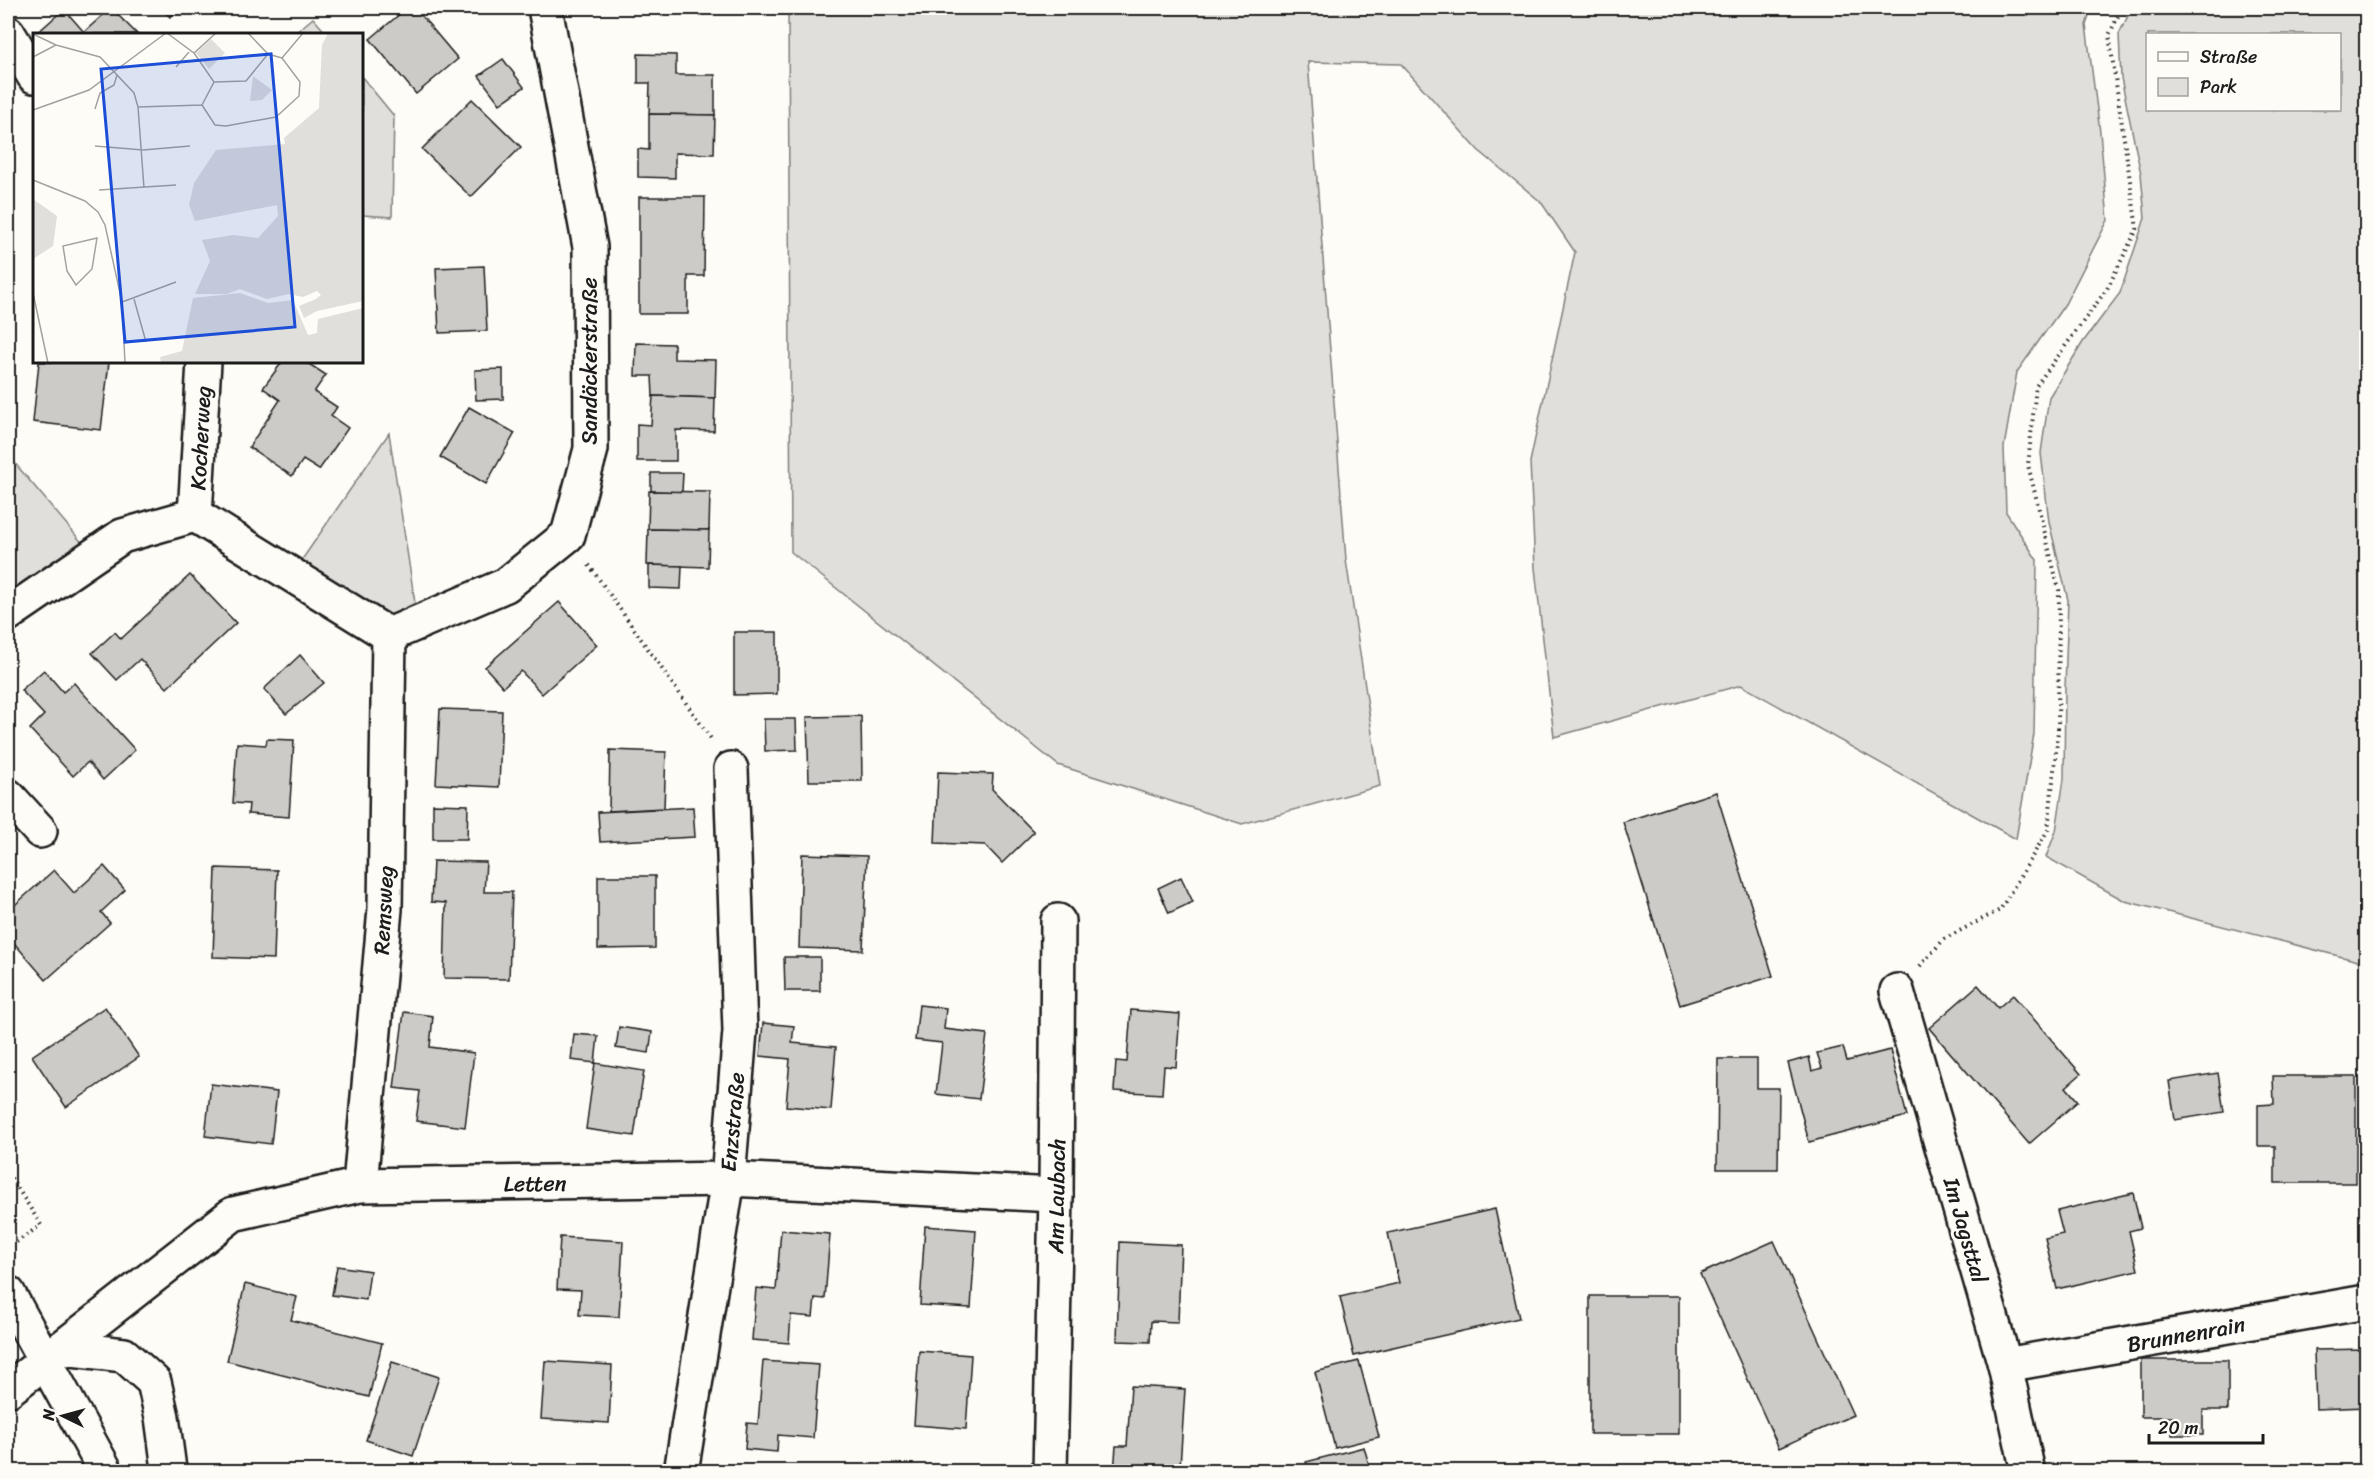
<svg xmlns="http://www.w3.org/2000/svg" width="2374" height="1479" viewBox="0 0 2374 1479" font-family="Sriracha,sans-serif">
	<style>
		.green { fill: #e0dfdb; stroke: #7e7e7c; stroke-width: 1.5; fill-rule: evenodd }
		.building { fill: #cccbc8; stroke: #1c1c1c; stroke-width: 1.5 }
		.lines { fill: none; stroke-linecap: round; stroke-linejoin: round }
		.minor-casing { stroke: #1c1c1c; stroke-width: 38 }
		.path { stroke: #1c1c1c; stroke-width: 4; stroke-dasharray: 1.5 4.5; stroke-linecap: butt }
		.minor { stroke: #fdfcf7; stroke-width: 33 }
		.labels { text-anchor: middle; stroke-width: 6; stroke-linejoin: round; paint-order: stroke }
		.street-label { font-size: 22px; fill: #1c1c1c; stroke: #fdfcf7 }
		.inset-road { fill: none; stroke: #a3a29f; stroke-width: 1.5 }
		.view { fill: #1d4ed8; fill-opacity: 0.15; stroke: #1d4ed8; stroke-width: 3 }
		.inset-edge { fill: none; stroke: #1c1c1c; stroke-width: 3 }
	</style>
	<rect width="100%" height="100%" fill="#fdfcf7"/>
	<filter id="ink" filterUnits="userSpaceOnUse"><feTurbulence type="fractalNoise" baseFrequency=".0167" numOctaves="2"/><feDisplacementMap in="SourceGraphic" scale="12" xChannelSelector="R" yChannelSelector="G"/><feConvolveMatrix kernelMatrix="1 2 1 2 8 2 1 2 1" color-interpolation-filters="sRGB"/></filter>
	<g filter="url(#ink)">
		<!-- green -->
		<g class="green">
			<polygon points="788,8 2092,8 2086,25 2100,132 2108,220 2065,304 2017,372 2004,447 2006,512 2037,560 2034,734 2016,839 1741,685 1554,737 1535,568 1530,462 1575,252 1541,202 1478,150 1401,64 1308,62 1346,560 1380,786 1242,824 1058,765 791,552"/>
			<path d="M2132 8H2366V963L2125 901 2046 857 2056 831 2064 779 2065 689 2068 600 2049 522 2041 453 2049 397 2083 342 2120 293 2145 218 2141 174 2121 78 2119 34ZM2148 34H2340V110H2148Z"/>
			<polygon points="313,18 327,34 294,34"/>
			<polygon points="362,77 394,116 392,217 362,215"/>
			<polygon points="389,433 415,603 389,617 299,564"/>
			<polygon points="8,455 84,545 8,601"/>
		</g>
		<!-- building -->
		<g class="building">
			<polygon points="111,8 137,34 36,34 64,9 84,32"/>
			<polygon points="161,8 180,8 170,17"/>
			<polygon points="407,8 415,8 458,59 416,94 370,39"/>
			<polygon points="638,54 676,55 676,75 715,75 715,115 649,114 650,83 638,83"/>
			<polygon points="503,59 524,87 500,104 479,76"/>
			<polygon points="472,99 521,147 471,197 422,149"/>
			<polygon points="649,114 715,115 714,154 675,153 675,178 638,177 638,149 649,150"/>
			<polygon points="8,133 15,143 8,149"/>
			<polygon points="639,197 705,197 704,276 688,276 688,314 639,314"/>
			<polygon points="484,266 487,331 439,333 436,268"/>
			<polygon points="636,343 674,344 674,359 716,360 715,398 653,396 652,376 635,376"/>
			<polygon points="39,362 109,362 101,430 33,422"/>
			<polygon points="282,362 306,362 326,375 314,392 337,407 331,416 348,428 319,470 303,460 292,476 249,447 280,400 263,388"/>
			<polygon points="503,369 503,399 476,400 475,370"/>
			<polygon points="653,396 715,398 714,431 676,430 676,461 637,461 637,424 651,425"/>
			<polygon points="469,407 515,433 486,484 440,457"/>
			<polygon points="651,473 683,473 682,492 651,491"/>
			<polygon points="649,491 710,492 709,530 648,529"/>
			<polygon points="648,529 709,530 708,567 647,565"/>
			<polygon points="649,565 682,566 681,589 649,588"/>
			<polygon points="190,575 236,623 167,688 140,659 117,680 92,653 115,632 121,639"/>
			<polygon points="559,602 597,645 542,694 521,671 503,687 485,667"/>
			<polygon points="734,632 777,632 777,694 734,695"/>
			<polygon points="300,655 324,683 286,714 264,689"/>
			<polygon points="44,670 63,692 74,683 135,750 103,780 88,762 73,776 30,729 44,715 21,690"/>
			<polygon points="440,709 502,711 499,787 436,784"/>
			<polygon points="861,716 862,781 809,781 807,717"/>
			<polygon points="764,719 796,719 797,750 765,751"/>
			<polygon points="267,739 294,740 289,817 248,814 249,804 233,803 237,743 266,745"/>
			<polygon points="610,750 666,752 664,808 609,811"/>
			<polygon points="938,772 993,774 992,789 1034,832 1002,863 985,845 935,843"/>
			<polygon points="1716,792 1773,976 1680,1005 1623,822"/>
			<polygon points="433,804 468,805 467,839 433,839"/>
			<polygon points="693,807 695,837 600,842 598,812"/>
			<polygon points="802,854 867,856 863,950 799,948"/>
			<polygon points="433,861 486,862 484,892 512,892 509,979 444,978 446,903 431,902"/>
			<polygon points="104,866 125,890 101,912 110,923 46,980 8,936 8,911 54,870 74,893"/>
			<polygon points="216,868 277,870 274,959 213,957"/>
			<polygon points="598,876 655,876 655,948 598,949"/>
			<polygon points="1181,877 1193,902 1169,913 1158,888"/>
			<polygon points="784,957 820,957 820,991 785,991"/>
			<polygon points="1978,985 1998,1008 2013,995 2081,1074 2066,1087 2078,1101 2029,1144 1929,1028"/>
			<polygon points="919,1005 946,1008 944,1029 987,1034 979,1099 936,1094 942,1043 915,1040"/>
			<polygon points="105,1007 139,1057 66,1107 32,1056"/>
			<polygon points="1131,1010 1180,1014 1176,1067 1164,1066 1162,1094 1114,1091 1116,1061 1127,1062"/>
			<polygon points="404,1012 433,1016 430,1047 474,1053 465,1127 416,1121 420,1091 394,1088"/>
			<polygon points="763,1023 794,1026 792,1043 836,1047 831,1110 786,1106 790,1059 760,1056"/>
			<polygon points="619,1027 652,1032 649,1053 616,1048"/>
			<polygon points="574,1034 598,1036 595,1063 571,1060"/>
			<polygon points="1843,1047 1847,1061 1890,1050 1907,1116 1809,1142 1788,1063 1809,1057 1812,1071 1822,1068 1817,1053"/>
			<polygon points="1718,1059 1757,1059 1757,1088 1779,1088 1778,1169 1717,1169"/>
			<polygon points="595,1063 644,1071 634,1136 586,1129"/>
			<polygon points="2218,1073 2224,1112 2175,1120 2169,1081"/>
			<polygon points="2273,1076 2356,1076 2356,1183 2275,1183 2275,1146 2258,1146 2258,1105 2274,1104"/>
			<polygon points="211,1084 277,1092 271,1144 205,1136"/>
			<polygon points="2133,1193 2141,1228 2129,1231 2138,1270 2057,1289 2045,1238 2063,1234 2057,1211"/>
			<polygon points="1495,1209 1519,1318 1354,1356 1340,1297 1399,1283 1388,1233"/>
			<polygon points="925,1226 976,1230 971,1308 920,1305"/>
			<polygon points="781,1230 830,1234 825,1299 815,1298 813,1317 791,1315 789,1343 752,1340 756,1288 776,1290"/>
			<polygon points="560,1237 623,1241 619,1317 579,1315 581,1290 557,1289"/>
			<polygon points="1774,1241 1853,1415 1779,1448 1700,1274"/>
			<polygon points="1120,1242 1181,1245 1178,1322 1151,1321 1150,1342 1117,1341"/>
			<polygon points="337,1266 370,1271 366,1300 332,1295"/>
			<polygon points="245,1284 297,1297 291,1320 382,1343 369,1397 227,1361"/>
			<rect x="1590" y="1296" width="89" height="138"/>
			<polygon points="2366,1349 2366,1407 2316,1409 2314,1350"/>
			<polygon points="919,1351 971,1355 966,1429 914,1425"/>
			<polygon points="2141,1360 2228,1360 2228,1410 2203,1410 2203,1435 2172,1435 2172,1417 2141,1417"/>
			<polygon points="545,1361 612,1365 609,1423 541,1419"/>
			<polygon points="763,1361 819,1365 813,1438 778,1435 777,1452 745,1449 747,1423 758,1424"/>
			<polygon points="1359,1361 1379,1437 1335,1448 1315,1372"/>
			<polygon points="392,1362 439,1377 413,1456 366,1440"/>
			<polygon points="1131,1386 1185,1389 1180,1467 1160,1466 1160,1472 1114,1472 1116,1446 1127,1446"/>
			<polygon points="1364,1447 1371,1472 1309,1472 1306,1462"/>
		</g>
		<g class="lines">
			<defs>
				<g id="minor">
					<polyline points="8,33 34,76"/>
					<polyline points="195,515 204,362"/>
					<polyline points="8,614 122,536 195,515 389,635"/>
					<polyline points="389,635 506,585 568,535 591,449 590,247 545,8"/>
					<polyline points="8,796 40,831"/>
					<polyline points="1897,991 2005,1365 2028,1472"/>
					<polyline points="360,1185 385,909 389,635"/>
					<polyline points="8,1293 106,1472"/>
					<polyline points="63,1348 124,1355 154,1382 162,1417 169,1469 171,1472"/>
					<polyline points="2005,1365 2366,1302"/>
					<polyline points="8,1390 233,1214 360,1185 728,1179 1056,1195"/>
					<polyline points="681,1472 728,1179 740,1031 731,769"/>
					<polyline points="1050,1472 1056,1195 1058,921"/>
				</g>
			</defs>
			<!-- minor casing -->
			<use href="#minor" class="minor-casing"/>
			<!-- path -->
			<g class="path">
				<polyline points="589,565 712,740"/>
				<polyline points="1920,966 1944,939 2000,910 2048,830 2058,731 2059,590 2028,465 2036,386 2107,289 2137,229 2109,35 2122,8"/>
				<polyline points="8,1173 41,1225 8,1248"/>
			</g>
			<!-- minor -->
			<use href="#minor" class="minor"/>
		</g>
	</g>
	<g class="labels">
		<!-- street labels -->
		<g class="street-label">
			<text transform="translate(589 361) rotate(-90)" y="8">Sandäckerstraße</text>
			<text transform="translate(200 438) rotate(-87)" y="8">Kocherweg</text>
			<text transform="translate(383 910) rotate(-87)" y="8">Remsweg</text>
			<text transform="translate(732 1122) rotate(-85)" y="8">Enzstraße</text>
			<text transform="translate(535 1183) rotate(-1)" y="8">Letten</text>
			<text transform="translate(1056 1196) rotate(-89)" y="8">Am Laubach</text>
			<text transform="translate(1966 1230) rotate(74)" y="8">Im Jagsttal</text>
			<text transform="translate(2186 1334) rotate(-10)" y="8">Brunnenrain</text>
		</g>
	</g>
	<!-- overview -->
	<g transform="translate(33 33)">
		<rect width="330" height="330" fill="#fdfcf7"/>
		<path d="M295 0H330V268L284 278 271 285 266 273 283 266 288 262 284 258 270 264 256 261 234 266 207 256 194 261H162L177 228 169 207 200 202 225 205 245 183 244 172 162 188 156 172 161 150 183 117 252 111 251 105 286 75 289 12ZM178 6 192 20 176 36 163 20ZM220 43 239 57 229 67 217 68ZM0 166 24 183 20 213 0 226ZM207 260 235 270 260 267 275 302 284 300 285 286 330 275V330H128L127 324 149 318 160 265Z" fill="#e0dfdb"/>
		<path class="inset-road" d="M134 0 161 20 183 0M215 0 235 21 249 25M0 1 23 12 67 24 101 60 105 74 111 155M161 20 181 49 169 72M0 24 23 12M249 25 270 0M143 34 156 19M181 49 213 48 235 21M169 72 182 92 193 93 243 84 266 63 267 49 249 25M105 74 169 72M62 76 67 60 81 52 84 42M0 77 56 57 133 0M62 113 110 117 157 113M0 147 52 168 65 179 72 192 89 269 92 330M66 157 143 152M64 205 59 236 43 252 34 238 30 213ZM0 260 15 330M101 266 113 309M89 269 143 249"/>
		<path class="view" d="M238 21 262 294 92 309 68 36Z"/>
		<rect width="330" height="330" class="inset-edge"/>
	</g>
	<!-- margin -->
	<rect width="2374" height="1479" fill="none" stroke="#fdfcf7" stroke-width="30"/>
	<rect x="15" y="15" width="2344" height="1449" fill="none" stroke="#1c1c1c" stroke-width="2" filter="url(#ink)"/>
	<!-- legend -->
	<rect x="2146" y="33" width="195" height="78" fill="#fdfcf7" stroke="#a3a29f" stroke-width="1.5"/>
	<rect x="2158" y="52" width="30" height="9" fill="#fdfcf7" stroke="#a3a29f" stroke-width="1.5"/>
	<text x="2200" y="63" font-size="18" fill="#1c1c1c">Straße</text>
	<rect x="2158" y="78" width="30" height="18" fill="#e0dfdb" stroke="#a3a29f" stroke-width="1.5"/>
	<text x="2200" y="93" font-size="18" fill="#1c1c1c">Park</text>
	<!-- north arrow -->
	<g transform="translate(63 1416) rotate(275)" stroke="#fdfcf7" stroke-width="4.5" paint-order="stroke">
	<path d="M0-4.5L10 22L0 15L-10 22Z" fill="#1c1c1c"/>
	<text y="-9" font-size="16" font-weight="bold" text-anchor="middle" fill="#1c1c1c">N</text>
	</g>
	<!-- scale -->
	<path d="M2149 1434v9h114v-9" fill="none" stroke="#1c1c1c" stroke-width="3"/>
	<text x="2158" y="1434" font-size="18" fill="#1c1c1c" stroke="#fdfcf7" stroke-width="4.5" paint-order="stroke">20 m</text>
</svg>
